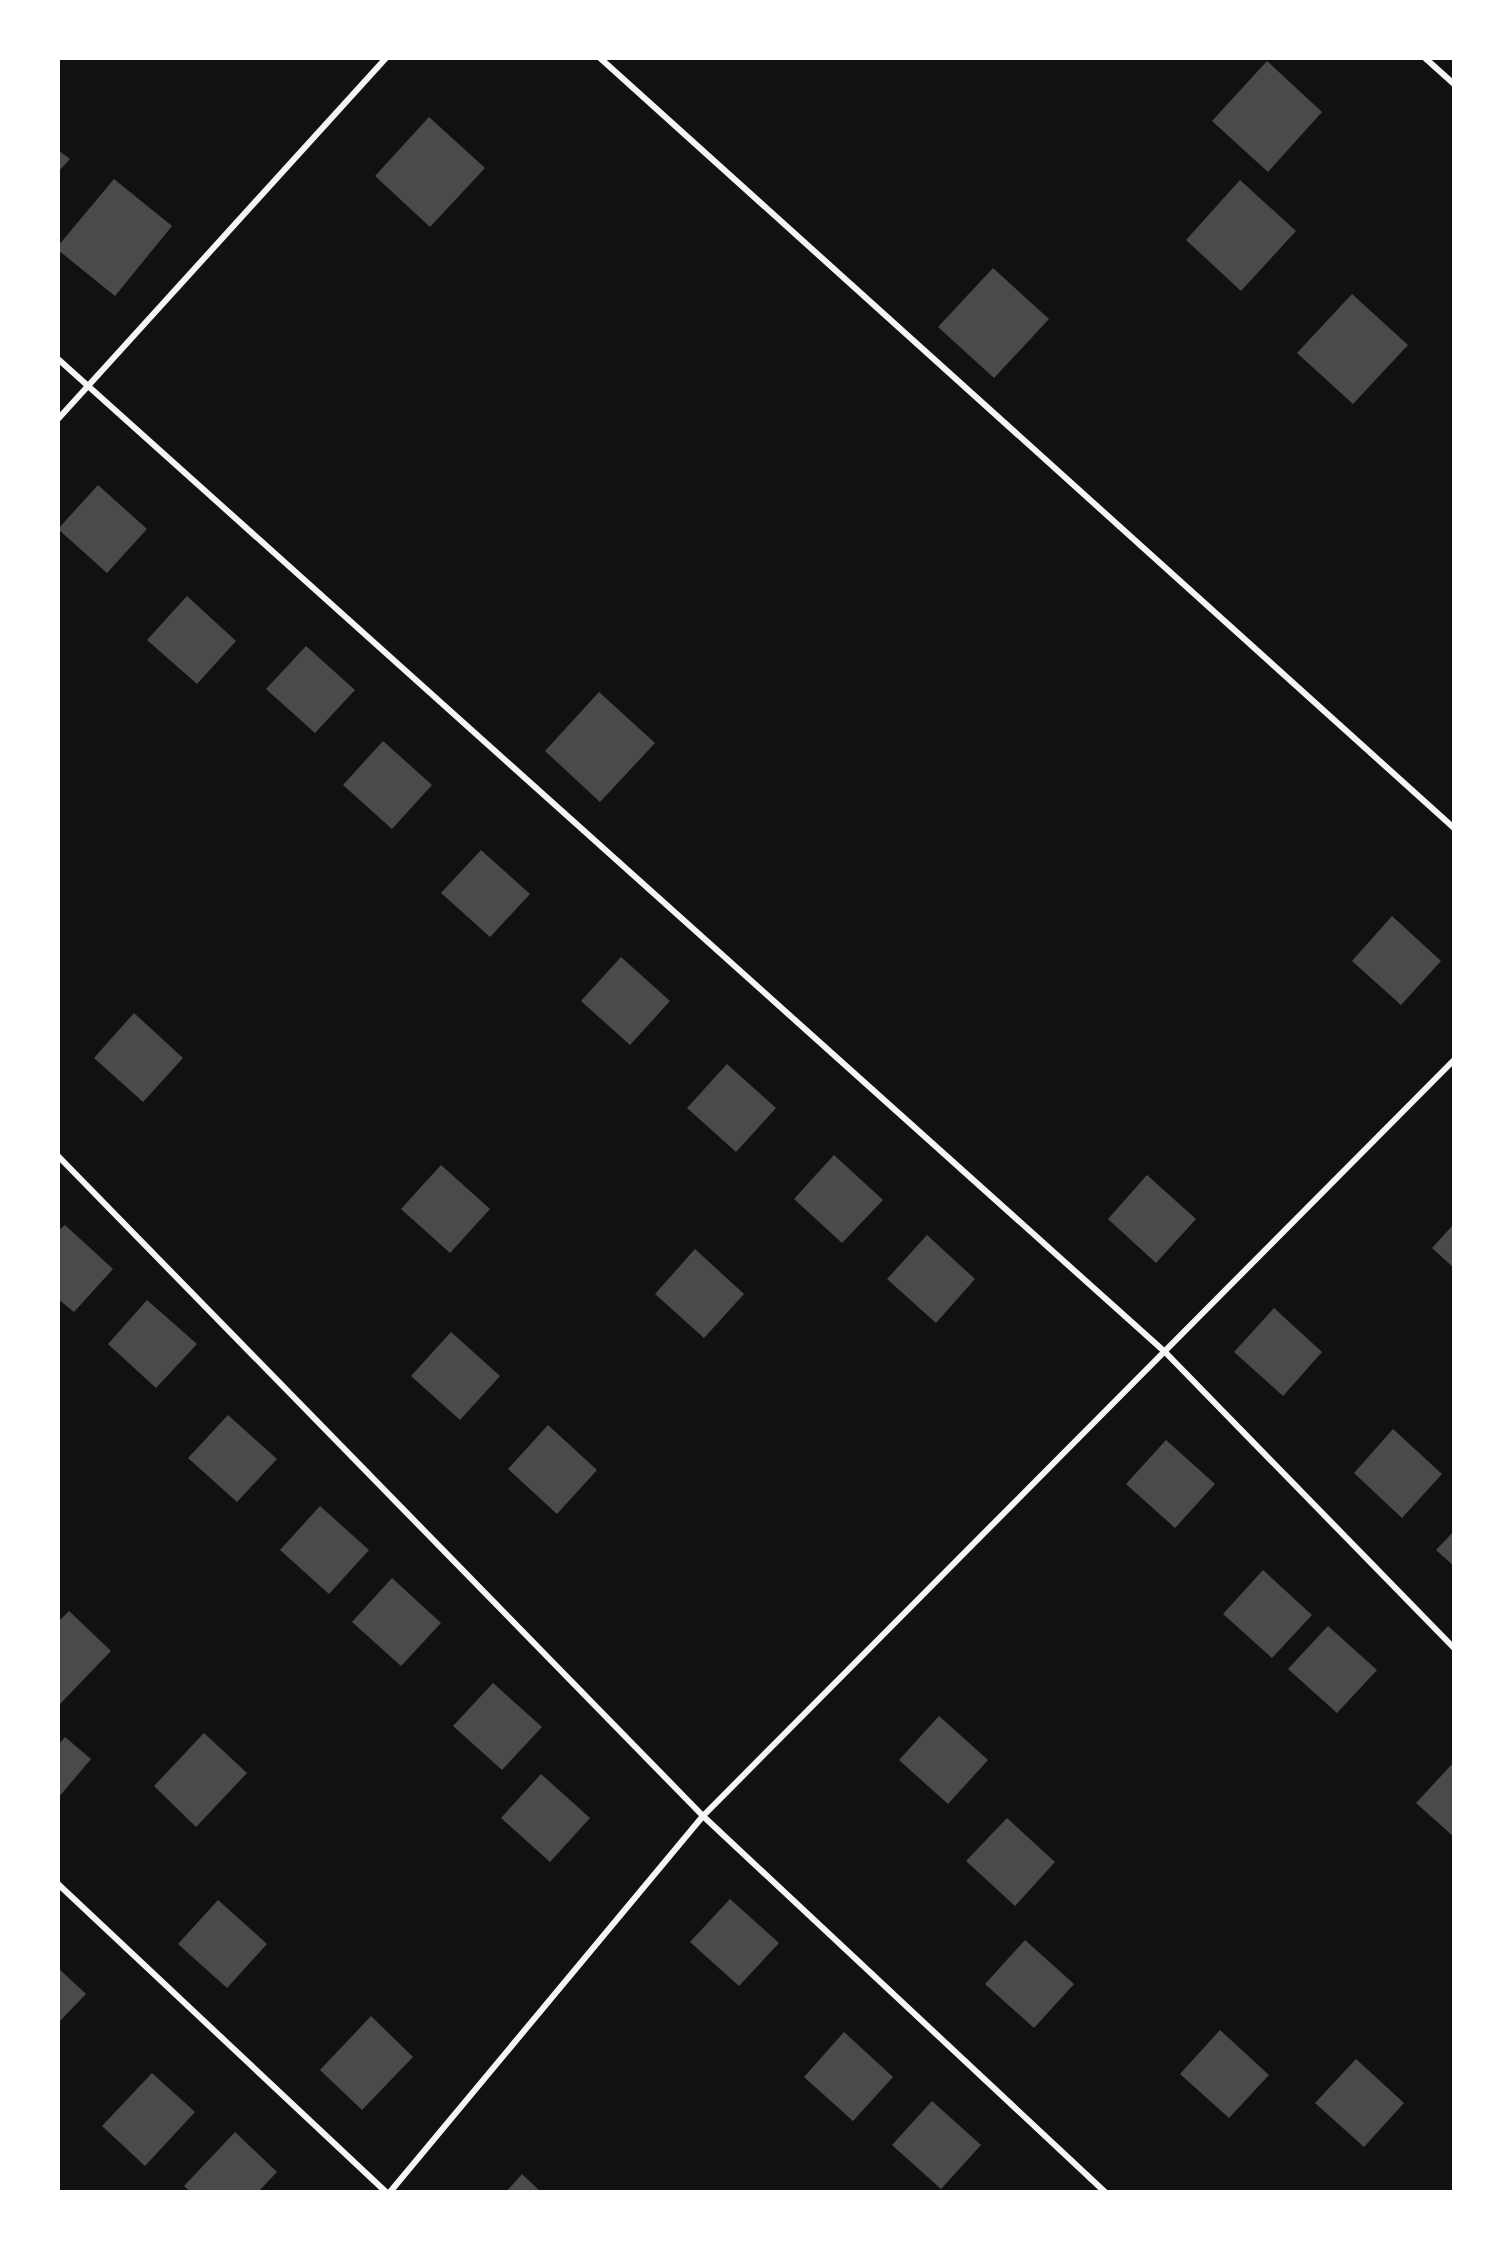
<svg xmlns="http://www.w3.org/2000/svg" width="1512" height="2250" viewBox="0 0 1512 2250" font-family="'Alegreya Sans',sans-serif">
	<style>
		.building { fill: #4a4a4a }
		.lines { fill: none; stroke-linecap: round; stroke-linejoin: round }
		.minor { stroke: #f5f5f5; stroke-width: 6 }
	</style>
	<rect width="100%" height="100%" fill="#111"/>
	<!-- building -->
	<g class="building">
		<polygon points="1267,61 1322,112 1268,172 1212,121"/>
		<polygon points="429,117 485,168 430,227 375,176"/>
		<polygon points="58,150 70,159 58,172"/>
		<polygon points="114,179 172,226 115,296 58,250 58,246"/>
		<polygon points="1240,180 1296,231 1241,291 1186,240"/>
		<polygon points="993,268 1049,319 994,378 938,327"/>
		<polygon points="1352,294 1408,345 1353,404 1297,353"/>
		<polygon points="98,485 147,529 107,573 58,529"/>
		<polygon points="187,596 236,641 197,684 147,640"/>
		<polygon points="306,646 355,690 315,733 266,689"/>
		<polygon points="599,692 655,743 600,802 545,751"/>
		<polygon points="383,741 432,785 392,829 343,785"/>
		<polygon points="481,850 530,894 490,937 441,893"/>
		<polygon points="1392,916 1441,961 1401,1005 1352,961"/>
		<polygon points="621,957 670,1001 630,1045 581,1001"/>
		<polygon points="134,1013 183,1058 143,1102 94,1058"/>
		<polygon points="727,1064 776,1108 736,1152 687,1108"/>
		<polygon points="834,1155 883,1200 842,1243 794,1199"/>
		<polygon points="441,1165 490,1209 450,1253 401,1209"/>
		<polygon points="1147,1175 1196,1219 1156,1263 1108,1219"/>
		<polygon points="1454,1224 1454,1268 1432,1248"/>
		<polygon points="65,1225 113,1269 74,1312 58,1299 58,1231"/>
		<polygon points="927,1235 975,1279 936,1323 887,1279"/>
		<polygon points="695,1249 744,1294 704,1338 655,1294"/>
		<polygon points="147,1300 197,1344 156,1388 108,1344"/>
		<polygon points="1274,1308 1322,1352 1283,1396 1234,1352"/>
		<polygon points="451,1332 500,1376 460,1420 411,1376"/>
		<polygon points="228,1415 277,1459 237,1502 188,1458"/>
		<polygon points="548,1425 597,1470 557,1514 508,1469"/>
		<polygon points="1393,1429 1442,1474 1402,1518 1354,1473"/>
		<polygon points="1166,1440 1215,1484 1175,1528 1126,1484"/>
		<polygon points="320,1506 369,1550 329,1594 280,1550"/>
		<polygon points="1454,1531 1454,1566 1436,1550"/>
		<polygon points="1263,1570 1312,1615 1272,1658 1223,1614"/>
		<polygon points="392,1578 441,1623 401,1666 352,1622"/>
		<polygon points="69,1611 111,1651 60,1704 58,1702 58,1622"/>
		<polygon points="1328,1626 1377,1670 1337,1713 1288,1669"/>
		<polygon points="493,1683 542,1727 502,1770 453,1726"/>
		<polygon points="939,1716 988,1760 948,1804 899,1760"/>
		<polygon points="204,1733 247,1773 196,1827 154,1786"/>
		<polygon points="65,1737 91,1759 58,1798 58,1745"/>
		<polygon points="1454,1762 1454,1837 1416,1803"/>
		<polygon points="541,1774 590,1818 550,1862 501,1818"/>
		<polygon points="1007,1818 1055,1862 1015,1906 966,1861"/>
		<polygon points="730,1899 779,1943 739,1986 690,1942"/>
		<polygon points="218,1900 267,1944 227,1988 178,1944"/>
		<polygon points="1025,1940 1074,1984 1034,2028 985,1984"/>
		<polygon points="58,1968 86,1994 58,2023"/>
		<polygon points="371,2016 413,2057 362,2110 320,2070"/>
		<polygon points="1220,2030 1269,2075 1229,2118 1180,2074"/>
		<polygon points="844,2032 893,2077 853,2121 804,2077"/>
		<polygon points="1356,2059 1404,2103 1364,2147 1315,2103"/>
		<polygon points="152,2073 195,2112 145,2166 102,2126"/>
		<polygon points="932,2101 981,2145 941,2189 892,2145"/>
		<polygon points="235,2132 277,2172 258,2192 191,2192 184,2186"/>
		<polygon points="522,2174 541,2192 506,2192"/>
	</g>
	<g class="lines">
		<!-- minor -->
		<g class="minor">
			<polyline points="600,58 1454,828"/>
			<polyline points="1425,58 1454,84"/>
			<polyline points="58,359 1165,1352 1454,1648"/>
			<polyline points="58,419 386,58"/>
			<polyline points="58,1156 703,1816 1105,2192"/>
			<polyline points="58,1884 386,2192"/>
			<polyline points="390,2192 703,1816 1454,1060"/>
		</g>
	</g>
	<!-- border -->
	<rect width="1512" height="2250" fill="none" stroke="#ffffff" stroke-width="120"/>
</svg>
